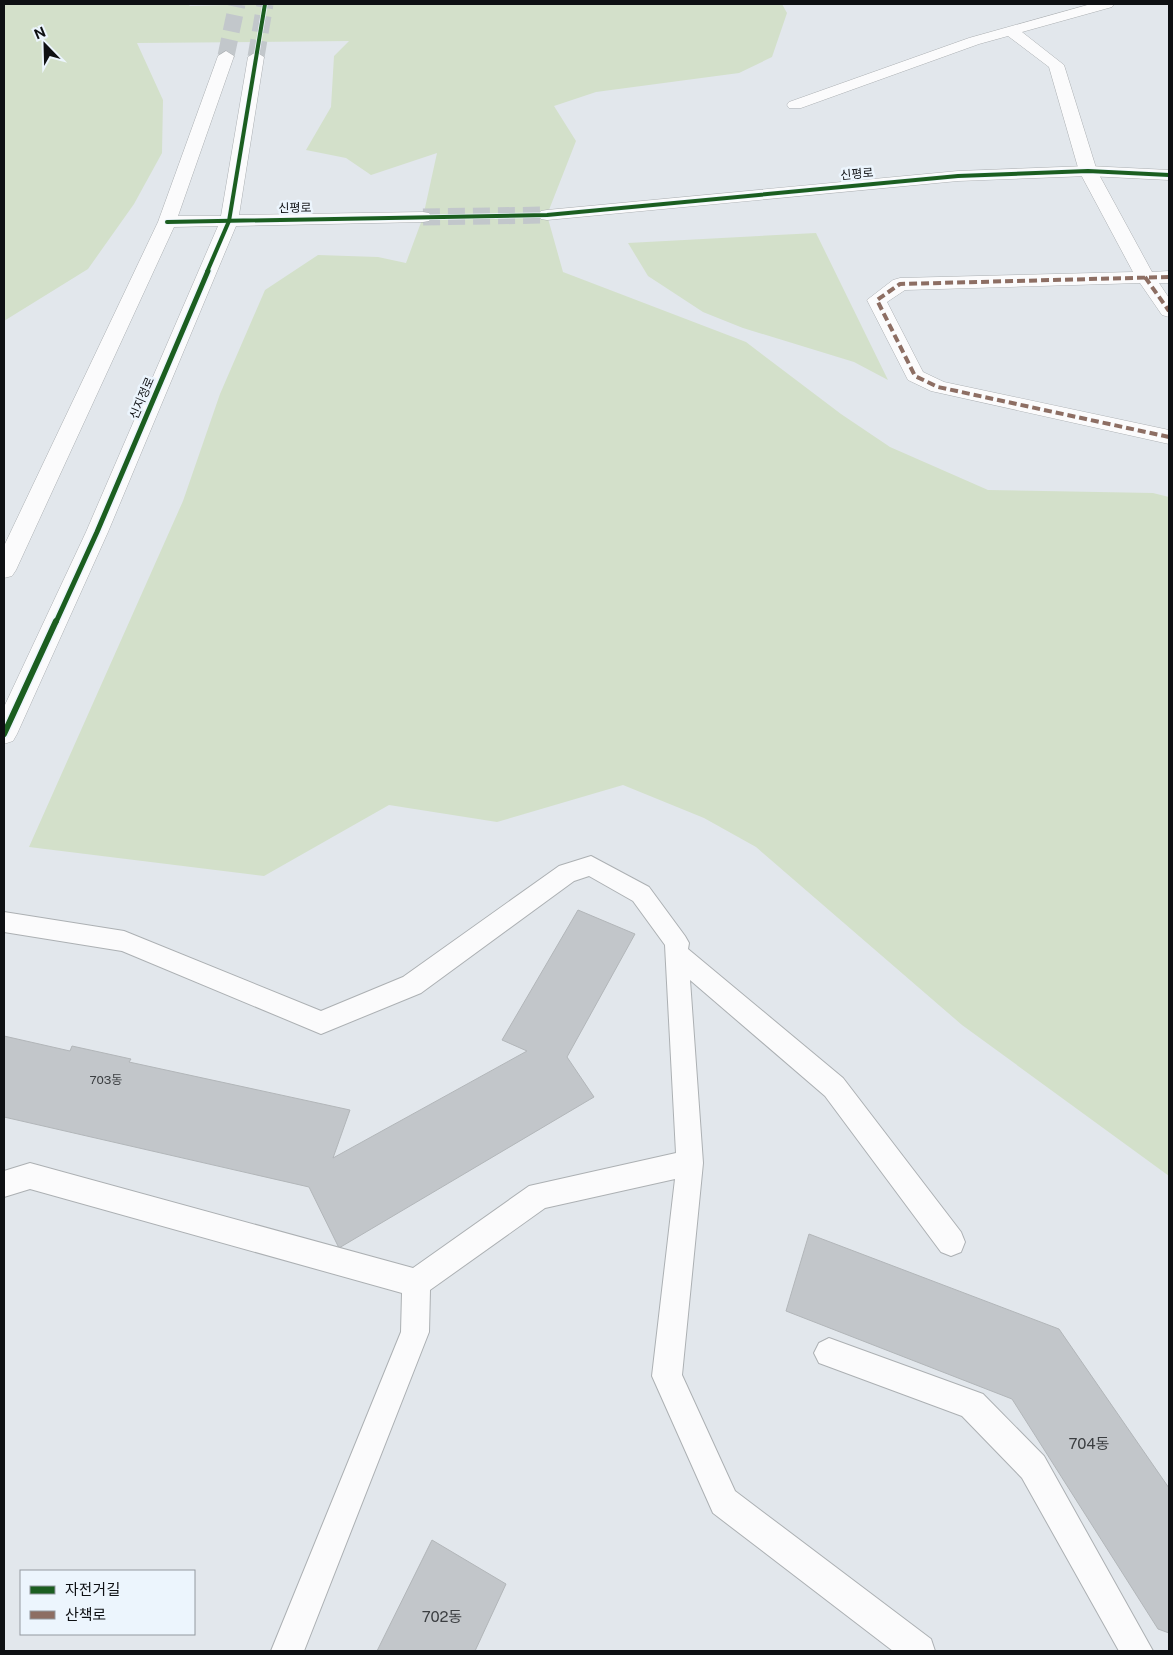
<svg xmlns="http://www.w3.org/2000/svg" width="1173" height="1655" viewBox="0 0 1173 1655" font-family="'Public Sans','Noto Sans KR',sans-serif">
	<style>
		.green { fill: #d3e0ca }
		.building { fill: #c2c6ca; stroke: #b2b6b9 }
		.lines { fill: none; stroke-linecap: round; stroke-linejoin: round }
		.tertiary-tunnel { stroke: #c2c7cb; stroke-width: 17; stroke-dasharray: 17 8; stroke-linecap: butt }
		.service-casing { stroke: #acb0b3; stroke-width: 2 }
		.minor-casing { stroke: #acb0b3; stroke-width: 1 }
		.tertiary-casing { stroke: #acb0b3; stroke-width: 1 }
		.service { fill: #fbfbfc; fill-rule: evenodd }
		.minor { fill: #fbfbfc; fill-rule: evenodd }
		.tertiary { fill: #fbfbfc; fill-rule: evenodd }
		.quiet { stroke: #8d6e63; stroke-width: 4; stroke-dasharray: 8 4; stroke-linecap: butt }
		.cycleway-far2-casing { stroke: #ecf5fd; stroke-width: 5.5 }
		.cycleway-far1-casing { stroke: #ecf5fd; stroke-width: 8 }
		.cycleway-casing { stroke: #ecf5fd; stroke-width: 9 }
		.cycleway-far2 { stroke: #1b5e20; stroke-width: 4 }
		.cycleway-far1 { stroke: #1b5e20; stroke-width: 5 }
		.cycleway { stroke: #1b5e20; stroke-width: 6 }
		.labels { text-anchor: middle; stroke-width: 5; stroke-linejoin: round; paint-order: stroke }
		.far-street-label { font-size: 12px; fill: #0e1013; stroke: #ecf5fd }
		.number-label { font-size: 12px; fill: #3b3e41 }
		.near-number-label { font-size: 15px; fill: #3b3e41 }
	</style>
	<rect width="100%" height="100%" fill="#e2e7ec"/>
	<!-- green -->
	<g class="green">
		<polygon points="4,4 188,4 190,6 263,4 782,4 787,13 772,57 739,73 596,92 554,106 576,141 547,215 563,272 746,342 841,414 890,447 988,490 1153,493 1169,497 1169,1176 962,1025 756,847 704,818 623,785 497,822 389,805 264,876 29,847 183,501 220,394 265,290 318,255 378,257 406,263 423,217 437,153 371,175 346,158 306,150 331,107 334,56 349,41 137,43 163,100 162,153 134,204 88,269 4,321"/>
		<polygon points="816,233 888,380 854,362 743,328 703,312 648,276 628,243"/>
	</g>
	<!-- building -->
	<g class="building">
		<polygon points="578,910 635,934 567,1057 594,1097 339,1248 309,1187 4,1117 4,1036 70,1051 72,1046 131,1059 129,1062 350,1110 333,1158 527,1051 502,1040"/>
		<polygon points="809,1234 1059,1329 1169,1488 1169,1633 1158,1629 1012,1399 786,1311"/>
		<polygon points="432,1540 506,1584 475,1651 377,1651"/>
	</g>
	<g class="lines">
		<!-- tertiary-tunnel -->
		<g class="tertiary-tunnel">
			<polyline points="226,56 237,4"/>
			<polyline points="256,57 265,4"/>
			<polyline points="423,217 547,215"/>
		</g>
		<defs>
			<g id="service">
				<polygon points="591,856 649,887 685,936 689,943 688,949 843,1078 961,1232 965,1242 961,1252 951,1256 941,1252 825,1096 690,980 703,1163 682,1375 735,1491 931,1639 935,1651 893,1651 713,1513 652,1376 675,1179 545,1208 430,1290 429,1332 304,1651 271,1651 401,1332 402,1293 30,1189 4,1197 4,1171 30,1163 413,1268 529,1186 676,1153 665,945 633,901 589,876 574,881 421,993 321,1034 122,951 4,932 4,912 124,931 321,1011 403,977 559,866"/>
				<polygon points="829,1338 983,1394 1044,1456 1153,1651 1119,1651 1022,1478 962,1416 819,1363 814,1353 819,1343"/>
			</g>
			<polygon id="minor" points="1091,4 1114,4 1112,7 1022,32 1064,65 1097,171 1152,272 1169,271 1169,283 1159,283 1169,298 1169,317 1162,315 1140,283 905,290 887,302 923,372 944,382 1169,430 1169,444 931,391 908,380 867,300 893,280 900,278 1133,272 1079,171 1049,67 1008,36 979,44 801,108 789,108 787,105 789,102 969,38"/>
			<g id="tertiary">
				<polygon points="226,51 234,56 178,216 221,216 248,57 256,52 264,57 239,215 423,212 429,213 432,217 429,221 423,222 236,226 108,532 17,734 13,741 4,744 4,707 86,532 218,226 174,227 16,570 12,576 4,578 4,546 158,222 218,56"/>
				<polygon points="1088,166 1169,170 1169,180 1088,176 958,181 547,220 541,219 538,215 541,211 547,210 958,171"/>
			</g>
		</defs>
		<!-- service casing -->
		<use href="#service" class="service-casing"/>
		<!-- minor casing -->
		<use href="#minor" class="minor-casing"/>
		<!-- tertiary casing -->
		<use href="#tertiary" class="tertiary-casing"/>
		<!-- service -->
		<use href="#service" class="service"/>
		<!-- minor -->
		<use href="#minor" class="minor"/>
		<!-- tertiary -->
		<use href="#tertiary" class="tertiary"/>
		<!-- quiet -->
		<g class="quiet">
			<polyline points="1145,277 1169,311"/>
			<polyline points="1169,277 900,284 877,300 915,376 938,387 1169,437"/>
		</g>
		<defs>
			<g id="cycleway-far2">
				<polyline points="167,222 547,215 958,176 1088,171 1169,175"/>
				<polyline points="207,272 229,221 265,4"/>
			</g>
			<polyline id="cycleway-far1" points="56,622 97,532 208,271"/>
			<polyline id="cycleway" points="4,734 56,621"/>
		</defs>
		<!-- cycleway-far2 casing -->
		<use href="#cycleway-far2" class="cycleway-far2-casing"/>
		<!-- cycleway-far1 casing -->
		<use href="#cycleway-far1" class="cycleway-far1-casing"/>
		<!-- cycleway casing -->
		<use href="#cycleway" class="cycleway-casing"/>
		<!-- cycleway-far2 -->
		<use href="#cycleway-far2" class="cycleway-far2"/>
		<!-- cycleway-far1 -->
		<use href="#cycleway-far1" class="cycleway-far1"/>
		<!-- cycleway -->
		<use href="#cycleway" class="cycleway"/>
	</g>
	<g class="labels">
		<!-- far-street labels -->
		<g class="far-street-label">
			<text transform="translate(857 174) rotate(-5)" y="4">신평로</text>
			<text transform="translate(295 208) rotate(-1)" y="4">신평로</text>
			<text transform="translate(142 398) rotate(-67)" y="4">신지정로</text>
		</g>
		<!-- number labels -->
		<g class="number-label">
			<text x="106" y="1084">703동</text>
		</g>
		<!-- near-number labels -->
		<g class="near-number-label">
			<text x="1089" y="1449">704동</text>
			<text x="442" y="1622">702동</text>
		</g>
	</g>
	<!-- border -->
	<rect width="1173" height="1655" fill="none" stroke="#0e1013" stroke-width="10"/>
	<!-- legend -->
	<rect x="20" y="1570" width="175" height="65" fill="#ecf5fd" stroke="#93999f"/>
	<rect x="30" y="1586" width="25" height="8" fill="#1b5e20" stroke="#93999f"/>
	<text x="65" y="1595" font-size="15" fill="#0e1013">자전거길</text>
	<rect x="30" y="1611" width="25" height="8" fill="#8d6e63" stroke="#93999f"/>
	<text x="65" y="1620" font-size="15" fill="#0e1013">산책로</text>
	<!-- north arrow -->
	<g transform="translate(45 45) rotate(337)" stroke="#ecf5fd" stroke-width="4" paint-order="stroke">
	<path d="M0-4L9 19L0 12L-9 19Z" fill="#0e1013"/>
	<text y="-8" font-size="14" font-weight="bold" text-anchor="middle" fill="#0e1013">N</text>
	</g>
</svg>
